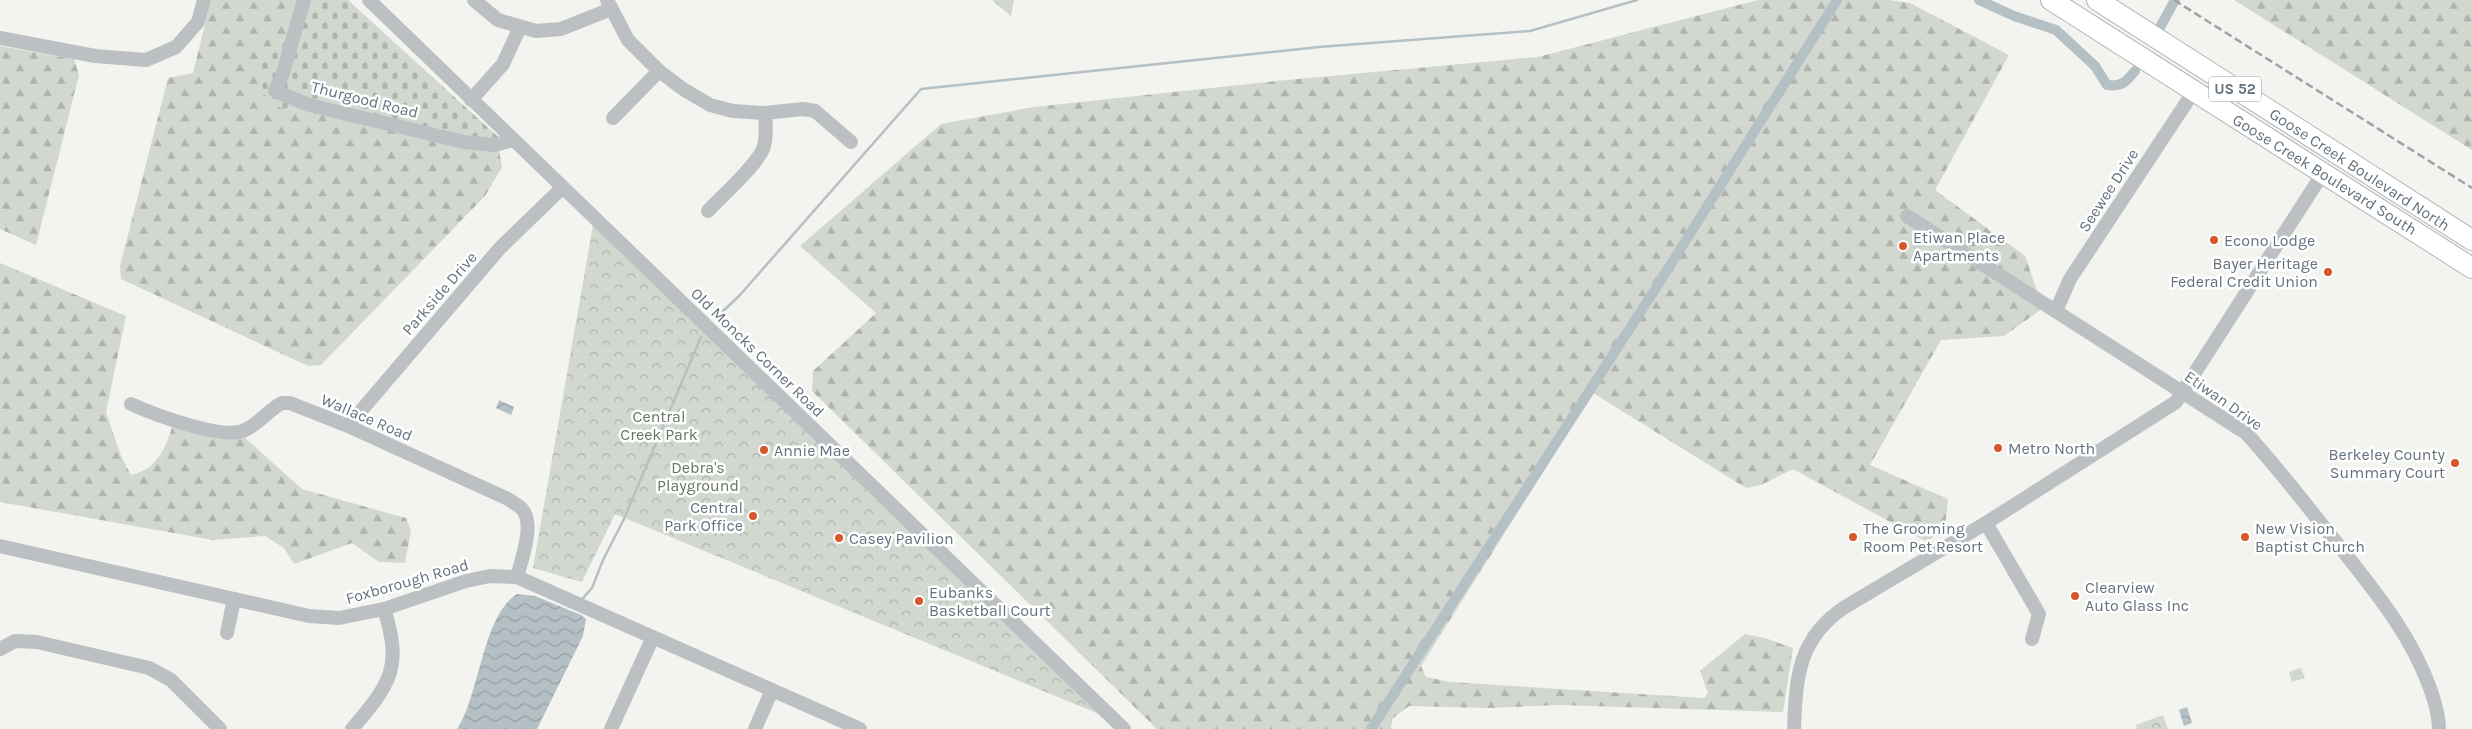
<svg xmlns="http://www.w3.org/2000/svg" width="2472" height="729" viewBox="0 0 2472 729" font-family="Karla,sans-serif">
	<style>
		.grass { fill: #d2d8cf }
		.forest { fill: url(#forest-firs) }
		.cemetery { fill: url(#cemetery-stones) }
		.park { fill: url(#park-crowns) }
		.water { fill: url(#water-waves) }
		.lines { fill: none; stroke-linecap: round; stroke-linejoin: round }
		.stream { stroke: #b5c0c4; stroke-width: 2.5 }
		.canal { stroke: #b5c0c4; stroke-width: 10 }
		.highway-casing { stroke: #b1b4b7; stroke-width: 22 }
		.minor { stroke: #bcc0c3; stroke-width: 14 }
		.highway { stroke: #fff; stroke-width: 20 }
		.rail { stroke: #9ea3a8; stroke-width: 2.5; stroke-dasharray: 8 4; stroke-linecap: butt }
		.poi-dot { fill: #d7572c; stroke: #fff; stroke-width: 2 }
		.labels { text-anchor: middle; stroke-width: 5; stroke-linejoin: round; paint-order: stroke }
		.shield { fill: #fff; stroke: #929ca5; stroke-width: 1 }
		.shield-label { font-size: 15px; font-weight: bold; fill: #64727f }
		.street-label { font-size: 16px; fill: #64727f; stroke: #fff }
		.poi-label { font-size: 16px; fill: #64727f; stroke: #fff; text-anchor: start }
		.park-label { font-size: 16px; fill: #667663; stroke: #fff }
	</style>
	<defs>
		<pattern id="forest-firs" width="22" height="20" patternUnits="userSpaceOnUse" patternTransform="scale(1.25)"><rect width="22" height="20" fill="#d2d8cf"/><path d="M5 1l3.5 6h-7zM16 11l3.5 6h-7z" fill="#aeb4ad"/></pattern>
		<pattern id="cemetery-stones" width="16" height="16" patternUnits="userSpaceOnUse" patternTransform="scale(1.25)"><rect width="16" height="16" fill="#d2d8cf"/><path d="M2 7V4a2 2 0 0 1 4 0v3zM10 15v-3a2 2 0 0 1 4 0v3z" fill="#aeb4ad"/></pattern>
		<pattern id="park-crowns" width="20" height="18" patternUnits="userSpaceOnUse" patternTransform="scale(1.25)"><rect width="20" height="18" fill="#d2d8cf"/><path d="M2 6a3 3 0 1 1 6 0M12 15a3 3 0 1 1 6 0" fill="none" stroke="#aeb4ad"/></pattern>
		<pattern id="water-waves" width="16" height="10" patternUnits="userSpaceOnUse" patternTransform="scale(1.25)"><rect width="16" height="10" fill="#b5c0c4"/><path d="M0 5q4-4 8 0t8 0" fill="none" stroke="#97a0a4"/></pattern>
	</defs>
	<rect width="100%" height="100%" fill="#f3f3ef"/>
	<!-- grass -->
	<polygon class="grass" points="2301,668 2305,678 2292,682 2289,672"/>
	<!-- forest -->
	<g class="forest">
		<polygon points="211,0 300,0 287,36 269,49 268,105 499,149 502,167 485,196 321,365 308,366 121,279 120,266 168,78 193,73"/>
		<polygon points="992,0 1014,0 1011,16"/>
		<polygon points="1758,0 1889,0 1910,3 2009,55 1935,190 2025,256 2043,308 2004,336 1941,340 1870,465 1948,499 1945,527 1927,542 1793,469 1761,485 1746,488 1593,393 1421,666 1426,677 1450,682 1704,698 1708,693 1700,671 1745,634 1765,638 1793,648 1783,712 1559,705 1489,708 1409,706 1392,719 1391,729 1157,729 812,391 813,371 876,313 800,246 941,124 1034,107 1276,81 1538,57"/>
		<polygon points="2234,0 2472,0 2472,150"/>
		<polygon points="0,46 74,59 79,75 36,245 0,229"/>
		<path d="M0 263 126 316 106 412 121 456 131 475C158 469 165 448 173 425L244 437 302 489 406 518 411 531 405 563 379 562 352 543 294 564 284 548 265 536 213 540 0 502Z"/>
	</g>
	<!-- cemetery -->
	<polygon class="cemetery" points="300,0 348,0 506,144 499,149 268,105 256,68 269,49 287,36"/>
	<!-- park -->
	<g class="park">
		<polygon points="593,225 1104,716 615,514 582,582 533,568"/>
		<polygon points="2163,715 2168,729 2137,729 2136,725"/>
	</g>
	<!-- water -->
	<g class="water">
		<polygon points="499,400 514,407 511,415 496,408"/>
		<path d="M517 594 535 596 581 615 586 619 583 636 537 729H457C480 695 482 616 517 594Z"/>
		<polygon points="2187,707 2192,723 2184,726 2179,710"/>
	</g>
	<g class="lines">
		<!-- stream -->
		<g class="stream">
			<polyline points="719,315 740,295 921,89 1319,47 1530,31 1637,0"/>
			<polyline points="583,598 592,588 603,560 623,521 701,337"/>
		</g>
		<!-- canal -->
		<g class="canal">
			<path d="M1979 0 2014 16 2056 30 2095 66 2107 85C2122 87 2126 82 2135 71"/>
			<polyline points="2158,31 2175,0"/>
			<polyline points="1371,729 1654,291 1837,0"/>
		</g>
		<defs>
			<g id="highway">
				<polyline points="2051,0 2472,268"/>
				<polyline points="2097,0 2472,240"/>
			</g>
		</defs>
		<!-- highway casing -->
		<use href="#highway" class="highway-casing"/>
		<!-- minor -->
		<g class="minor">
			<polyline points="304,0 283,73 275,91 309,105 464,142 495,145 512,140"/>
			<polyline points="369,0 1124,729"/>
			<polyline points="474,0 498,20 536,31 561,29 611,9"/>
			<polyline points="607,0 628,40 659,71 683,89 710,105 733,111 765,113 803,109 815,111 851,142"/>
			<polyline points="0,38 95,56 146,60 176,47 198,22 204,0"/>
			<polyline points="471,100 503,64 520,27"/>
			<polyline points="613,118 659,71"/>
			<path d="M708 211C722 196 755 167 763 149 767 138 766 125 765 113"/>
			<path d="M1907 216 2246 433C2278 468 2306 505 2336 542 2372 588 2410 632 2430 688 2435 702 2439 715 2439 729"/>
			<polyline points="2056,311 2070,279 2194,91"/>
			<path d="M131 404C153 414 224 441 245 430 259 424 268 410 282 403H290L348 426 508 499C512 502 518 505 521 508 536 522 521 561 517 577"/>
			<polyline points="348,426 500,248 562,188"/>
			<polyline points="1986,523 2039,614 2032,639"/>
			<polyline points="0,546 309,616 339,618 384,609 466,581 490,576 517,577 860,729"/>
			<polyline points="227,633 234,599"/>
			<polyline points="0,649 15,641 37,642 149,668 171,680 220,729"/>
			<path d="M352 729C390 684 403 668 384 609"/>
			<polyline points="611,729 653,637"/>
			<polyline points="755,729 772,690"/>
			<path d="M1794 729C1796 677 1798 638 1845 607L1986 523 2176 402 2323 173"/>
		</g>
		<!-- highway -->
		<use href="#highway" class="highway"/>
		<!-- rail -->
		<polyline class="rail" points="2174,0 2472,188"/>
	</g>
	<!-- markers -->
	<g class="poi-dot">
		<circle cx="2214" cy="240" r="5"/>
		<circle cx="1903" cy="246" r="5"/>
		<circle cx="2328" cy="272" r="5"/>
		<circle cx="1998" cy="448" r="5"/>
		<circle cx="764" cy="450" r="5"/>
		<circle cx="2455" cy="463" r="5"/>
		<circle cx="753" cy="516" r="5"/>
		<circle cx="1853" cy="537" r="5"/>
		<circle cx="2245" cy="537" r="5"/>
		<circle cx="839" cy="538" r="5"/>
		<circle cx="2075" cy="596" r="5"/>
		<circle cx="919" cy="601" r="5"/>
	</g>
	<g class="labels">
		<!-- shield labels -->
		<rect class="shield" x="2209" y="76.5" width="52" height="25" rx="4"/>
		<g class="shield-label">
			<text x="2235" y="94">US 52</text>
		</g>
		<!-- street labels -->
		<g class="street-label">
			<text transform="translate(365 99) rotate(14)" y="6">Thurgood Road</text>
			<text transform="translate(2360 169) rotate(33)" y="6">Goose Creek Boulevard North</text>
			<text transform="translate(2325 174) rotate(32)" y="6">Goose Creek Boulevard South</text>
			<text transform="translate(2108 190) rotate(-57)" y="6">Seewee Drive</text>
			<text transform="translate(439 293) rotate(-49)" y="6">Parkside Drive</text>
			<text transform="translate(758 352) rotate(44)" y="6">Old Moncks Corner Road</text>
			<text transform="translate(2224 400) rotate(35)" y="6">Etiwan Drive</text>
			<text transform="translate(367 417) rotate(23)" y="6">Wallace Road</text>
			<text transform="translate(407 581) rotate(-16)" y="6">Foxborough Road</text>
		</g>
		<!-- poi labels -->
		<g class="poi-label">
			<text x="1913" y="243">Etiwan Place<tspan x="1913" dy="18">Apartments</tspan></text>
			<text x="2224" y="246">Econo Lodge</text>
			<text x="2318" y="269" text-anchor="end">Bayer Heritage<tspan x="2318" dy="18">Federal Credit Union</tspan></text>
			<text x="2008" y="454">Metro North</text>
			<text x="774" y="456">Annie Mae</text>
			<text x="2445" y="460" text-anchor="end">Berkeley County<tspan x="2445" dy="18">Summary Court</tspan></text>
			<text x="743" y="513" text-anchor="end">Central<tspan x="743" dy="18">Park Office</tspan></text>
			<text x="1863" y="534">The Grooming<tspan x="1863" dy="18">Room Pet Resort</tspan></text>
			<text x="2255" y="534">New Vision<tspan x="2255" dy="18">Baptist Church</tspan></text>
			<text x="849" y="544">Casey Pavilion</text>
			<text x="2085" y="593">Clearview<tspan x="2085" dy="18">Auto Glass Inc</tspan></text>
			<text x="929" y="598">Eubanks<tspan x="929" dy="18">Basketball Court</tspan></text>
		</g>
		<!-- park labels -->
		<g class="park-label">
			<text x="659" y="422">Central<tspan x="659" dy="18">Creek Park</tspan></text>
			<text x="698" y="473">Debra's<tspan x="698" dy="18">Playground</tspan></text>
		</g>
	</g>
</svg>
